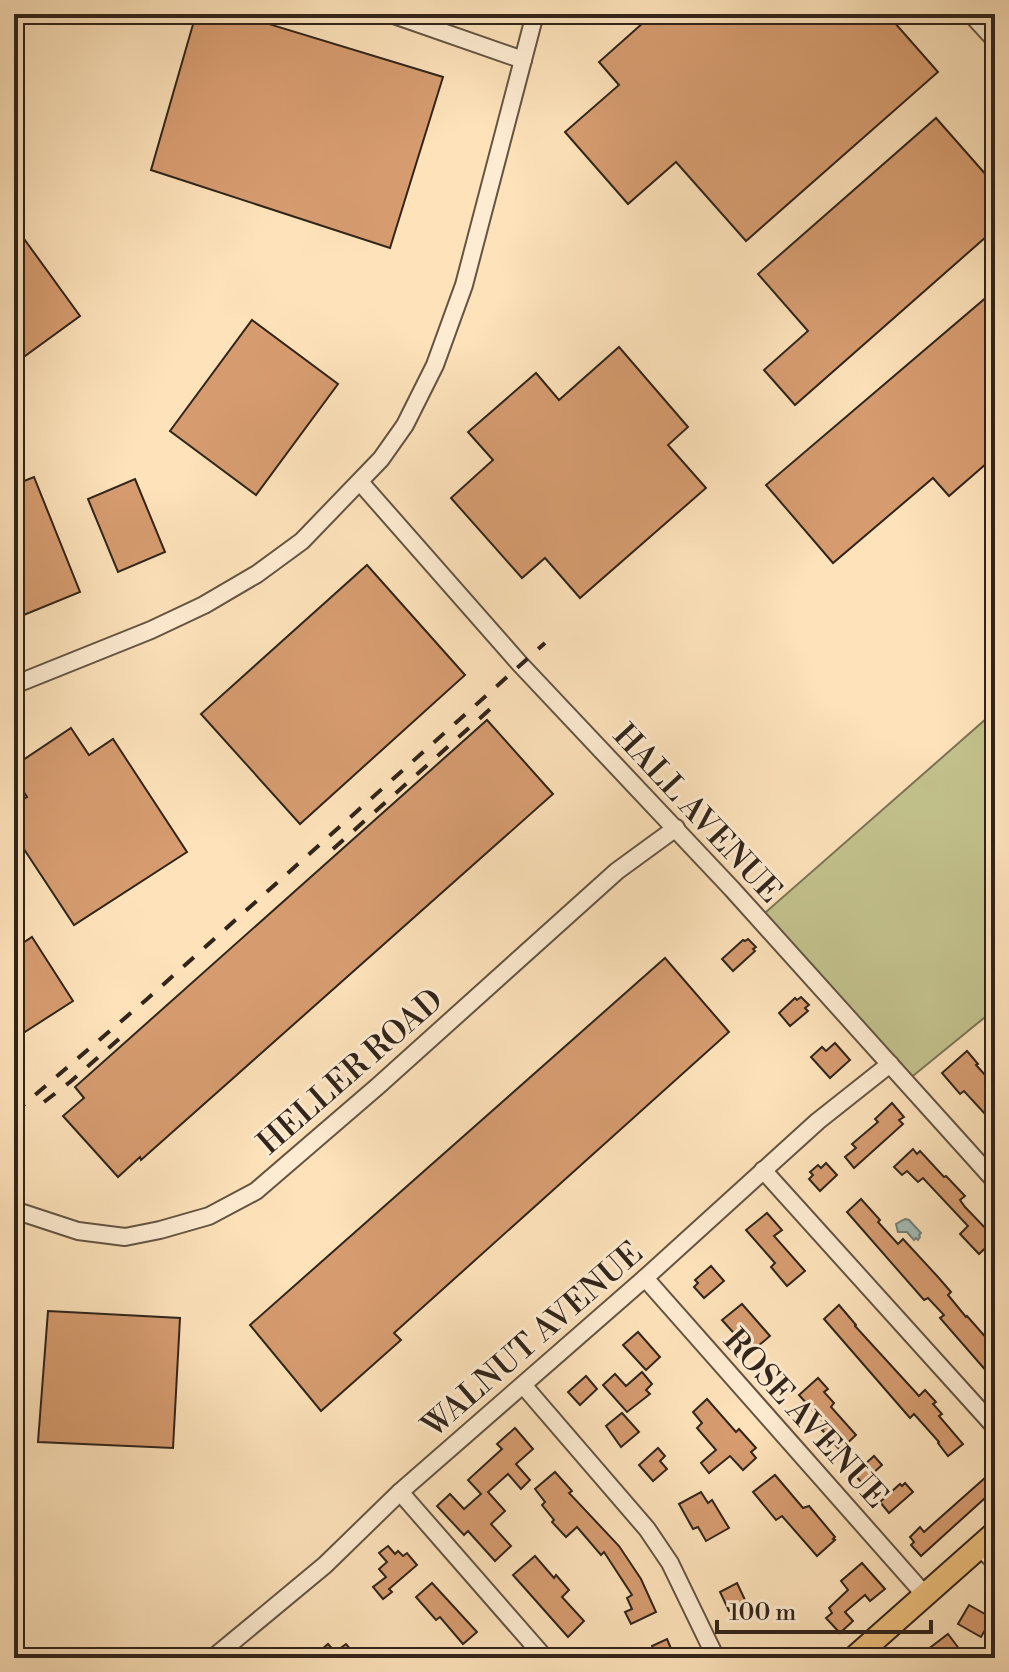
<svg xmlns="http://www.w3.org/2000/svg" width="1009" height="1672" viewBox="0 0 1009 1672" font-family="'Libre Bodoni',serif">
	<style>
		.green { fill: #c3c28d; stroke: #7a7354; stroke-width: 2 }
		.water { fill: #a1bcb6; stroke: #747f78; stroke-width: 2 }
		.building { fill: #d69c70; stroke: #31241b; stroke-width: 2 }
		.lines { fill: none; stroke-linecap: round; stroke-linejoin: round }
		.minor-casing { stroke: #645443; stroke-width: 20 }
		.major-casing { stroke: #31241b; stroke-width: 26 }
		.minor { stroke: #feecd2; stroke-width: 16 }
		.major { stroke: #eec17d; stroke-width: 22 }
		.rail { stroke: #31241b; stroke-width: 4; stroke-dasharray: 14 14; stroke-linecap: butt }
		.labels { text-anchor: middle; stroke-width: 6; stroke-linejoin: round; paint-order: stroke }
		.street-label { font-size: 32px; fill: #31241b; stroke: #feecd2 }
	</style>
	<rect width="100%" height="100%" fill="#fde2ba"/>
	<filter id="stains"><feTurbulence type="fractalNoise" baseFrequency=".0025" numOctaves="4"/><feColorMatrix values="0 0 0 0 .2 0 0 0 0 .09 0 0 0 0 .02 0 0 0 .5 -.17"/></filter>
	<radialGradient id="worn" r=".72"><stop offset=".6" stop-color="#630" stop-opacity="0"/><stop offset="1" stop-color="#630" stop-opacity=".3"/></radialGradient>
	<!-- green -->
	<polygon class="green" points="995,711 995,1009 908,1080 758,919"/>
	<!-- water -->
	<polygon class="water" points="905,1219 909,1220 921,1233 919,1235 920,1237 918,1240 916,1238 914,1240 907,1232 898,1232 896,1224"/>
	<!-- building -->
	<g class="building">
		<polygon points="196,14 236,14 443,77 390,248 151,170"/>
		<polygon points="653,14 887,14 938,72 746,241 676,162 628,204 565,132 619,85 599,62"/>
		<polygon points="936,118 995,185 995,229 795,405 764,370 808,331 758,274"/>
		<polygon points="14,225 80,316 14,364"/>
		<polygon points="995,290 995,456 949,496 933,478 833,563 766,485"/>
		<polygon points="252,320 338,384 256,495 170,431"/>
		<polygon points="619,347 688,427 668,445 706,488 580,598 545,558 522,578 451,498 493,460 468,432 536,373 559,400"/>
		<polygon points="34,477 80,592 14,619 14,485"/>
		<polygon points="135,479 165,552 118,572 88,499"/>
		<polygon points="367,565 465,675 300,824 201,714"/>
		<polygon points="487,720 553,794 141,1160 140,1157 118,1177 63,1116 84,1098 75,1087"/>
		<polygon points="71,728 89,755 113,739 187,852 74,925 14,834 14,805 27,797 14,777 14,766"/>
		<polygon points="32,937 73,1001 14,1039 14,949"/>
		<polygon points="748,939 756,947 753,949 755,951 733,971 722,959 743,940 745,941"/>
		<polygon points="665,958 729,1032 394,1333 401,1340 321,1411 250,1325"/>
		<polygon points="801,997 809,1005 805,1008 808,1011 790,1026 779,1013 795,998 797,1000"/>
		<polygon points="835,1043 850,1060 830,1078 811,1057 822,1047 826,1051"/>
		<polygon points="967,1051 978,1064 976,1065 995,1086 995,1106 986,1115 964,1091 960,1094 942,1073"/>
		<polygon points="892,1103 904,1117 899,1120 903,1124 854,1168 845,1157 856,1148 852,1144 878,1122 875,1119"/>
		<polygon points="913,1149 917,1154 920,1151 944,1177 946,1176 965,1196 960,1200 965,1207 988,1231 990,1228 995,1234 995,1239 979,1254 960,1234 968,1226 923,1178 918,1182 907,1171 902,1175 894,1167"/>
		<polygon points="826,1163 837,1175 820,1191 809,1179 813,1175 810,1172 818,1165 821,1168"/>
		<polygon points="861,1199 880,1220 878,1222 898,1244 903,1239 938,1277 951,1292 948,1295 966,1317 967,1316 989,1341 990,1340 995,1346 995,1381 940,1318 944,1315 928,1298 924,1300 847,1212"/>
		<polygon points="767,1213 782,1230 774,1236 805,1271 787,1286 771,1267 775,1263 746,1230"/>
		<polygon points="711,1266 724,1281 704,1298 694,1287 698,1283 695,1280"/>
		<polygon points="742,1304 770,1336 751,1352 722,1320"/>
		<polygon points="839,1305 856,1325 855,1326 919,1396 925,1390 936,1402 933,1404 942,1414 939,1416 963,1444 948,1456 938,1443 939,1442 914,1414 910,1418 824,1319"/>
		<polygon points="48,1311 180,1318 173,1448 38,1442"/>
		<polygon points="638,1332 660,1357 646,1370 623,1345"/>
		<polygon points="642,1372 652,1384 646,1390 650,1394 627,1412 603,1385 615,1374 626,1386"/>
		<polygon points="586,1376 597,1389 580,1405 568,1392"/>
		<polygon points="818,1378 828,1389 824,1392 834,1403 831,1407 856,1435 840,1450 822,1430 827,1426 799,1395"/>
		<polygon points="707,1399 736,1432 739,1429 756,1448 751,1452 756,1458 743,1470 730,1456 709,1473 701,1463 716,1450 697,1428 702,1423 693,1412"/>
		<polygon points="622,1413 639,1432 621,1447 606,1426"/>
		<polygon points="515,1428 533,1449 516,1464 530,1480 521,1489 508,1474 488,1492 505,1511 491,1524 511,1546 495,1561 468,1531 464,1535 437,1506 450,1494 464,1509 481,1494 468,1480 502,1449 497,1444"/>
		<polygon points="658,1448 665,1456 660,1461 667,1469 653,1481 639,1465"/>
		<polygon points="874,1456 882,1465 862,1483 854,1474"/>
		<polygon points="995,1469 995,1489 921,1556 911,1545 914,1542 910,1537 920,1527 924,1532"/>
		<polygon points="555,1472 572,1491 569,1493 619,1546 641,1579 656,1612 631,1624 625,1612 632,1609 627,1598 632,1595 604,1552 601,1555 577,1527 566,1537 552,1522 554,1520 542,1505 545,1502 535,1489"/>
		<polygon points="775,1475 803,1508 809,1506 835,1537 833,1539 835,1540 817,1556 782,1516 776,1520 753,1492"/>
		<polygon points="905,1483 913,1492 889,1513 880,1502 900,1484 902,1486"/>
		<polygon points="701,1492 708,1503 712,1500 729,1528 706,1541 698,1527 693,1529 679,1504"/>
		<polygon points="388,1546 395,1554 398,1551 403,1556 407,1553 417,1565 389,1589 392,1592 383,1599 373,1587 386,1577 379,1569 387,1562 379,1553"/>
		<polygon points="535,1556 554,1578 556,1575 569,1590 562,1597 584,1621 568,1637 513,1575"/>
		<polygon points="862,1563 885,1589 870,1601 865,1595 845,1612 853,1621 840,1633 826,1618 832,1613 829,1608 848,1590 841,1581"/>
		<polygon points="432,1583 477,1632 463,1644 440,1617 436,1620 416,1597"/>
		<polygon points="737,1583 746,1602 729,1611 720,1592"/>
		<polygon points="969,1605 992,1618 981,1637 958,1624"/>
		<polygon points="948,1634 966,1658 932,1658 927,1650"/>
		<polygon points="667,1639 675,1658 658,1658 652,1646"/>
		<polygon points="328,1644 335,1652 346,1644 358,1658 312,1658"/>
	</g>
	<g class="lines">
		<defs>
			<g id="minor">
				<polyline points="391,14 523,60"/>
				<polyline points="971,14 995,40"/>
				<polyline points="360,482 520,664 732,889 995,1181"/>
				<polyline points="14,685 151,630 204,605 257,574 302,541 381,459 405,425 435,365 464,285 535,14"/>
				<polyline points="763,1170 995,1427"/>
				<polyline points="14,1210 78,1231 125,1237 160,1230 209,1216 256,1191 378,1086 617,871 676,828"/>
				<polyline points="645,1278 925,1595"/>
				<polyline points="523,1385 647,1529 670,1563 716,1658"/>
				<polyline points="400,1492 545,1658"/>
				<polyline points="979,1547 995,1562"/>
				<polyline points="213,1658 325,1565 400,1492 645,1278 818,1121 890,1064"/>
			</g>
			<polyline id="major" points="854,1658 995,1533"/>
		</defs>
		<!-- minor casing -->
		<use href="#minor" class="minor-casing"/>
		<!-- major casing -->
		<use href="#major" class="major-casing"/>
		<!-- minor -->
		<use href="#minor" class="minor"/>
		<!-- major -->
		<use href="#major" class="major"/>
		<!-- rail -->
		<g class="rail">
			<polyline points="333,849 497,703"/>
			<polyline points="44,1102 70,1082 129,1030"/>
			<polyline points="14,1113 146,1000 545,643"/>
		</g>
	</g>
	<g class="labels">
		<!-- street labels -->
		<g class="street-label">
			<text transform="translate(698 813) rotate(47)" y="11">HALL AVENUE</text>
			<text transform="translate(350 1071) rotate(-41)" y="11">HELLER ROAD</text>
			<text transform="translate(532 1339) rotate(-41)" y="11">WALNUT AVENUE</text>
			<text transform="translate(806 1418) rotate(48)" y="11">ROSE AVENUE</text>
		</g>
	</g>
	<!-- margin -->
	<rect width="1009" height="1672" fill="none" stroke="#fde2ba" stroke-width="48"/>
	<rect x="16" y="16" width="977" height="1640" fill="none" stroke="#31241b" stroke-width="4"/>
	<rect x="24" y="24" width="961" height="1624" fill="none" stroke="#31241b" stroke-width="2"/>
	<!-- scale -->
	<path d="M717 1620v12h214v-12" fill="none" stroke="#31241b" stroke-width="4"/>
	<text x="729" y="1620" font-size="24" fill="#31241b" stroke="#feecd2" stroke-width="6" paint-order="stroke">100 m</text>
	<rect width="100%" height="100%" filter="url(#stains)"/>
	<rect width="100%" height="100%" fill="url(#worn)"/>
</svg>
